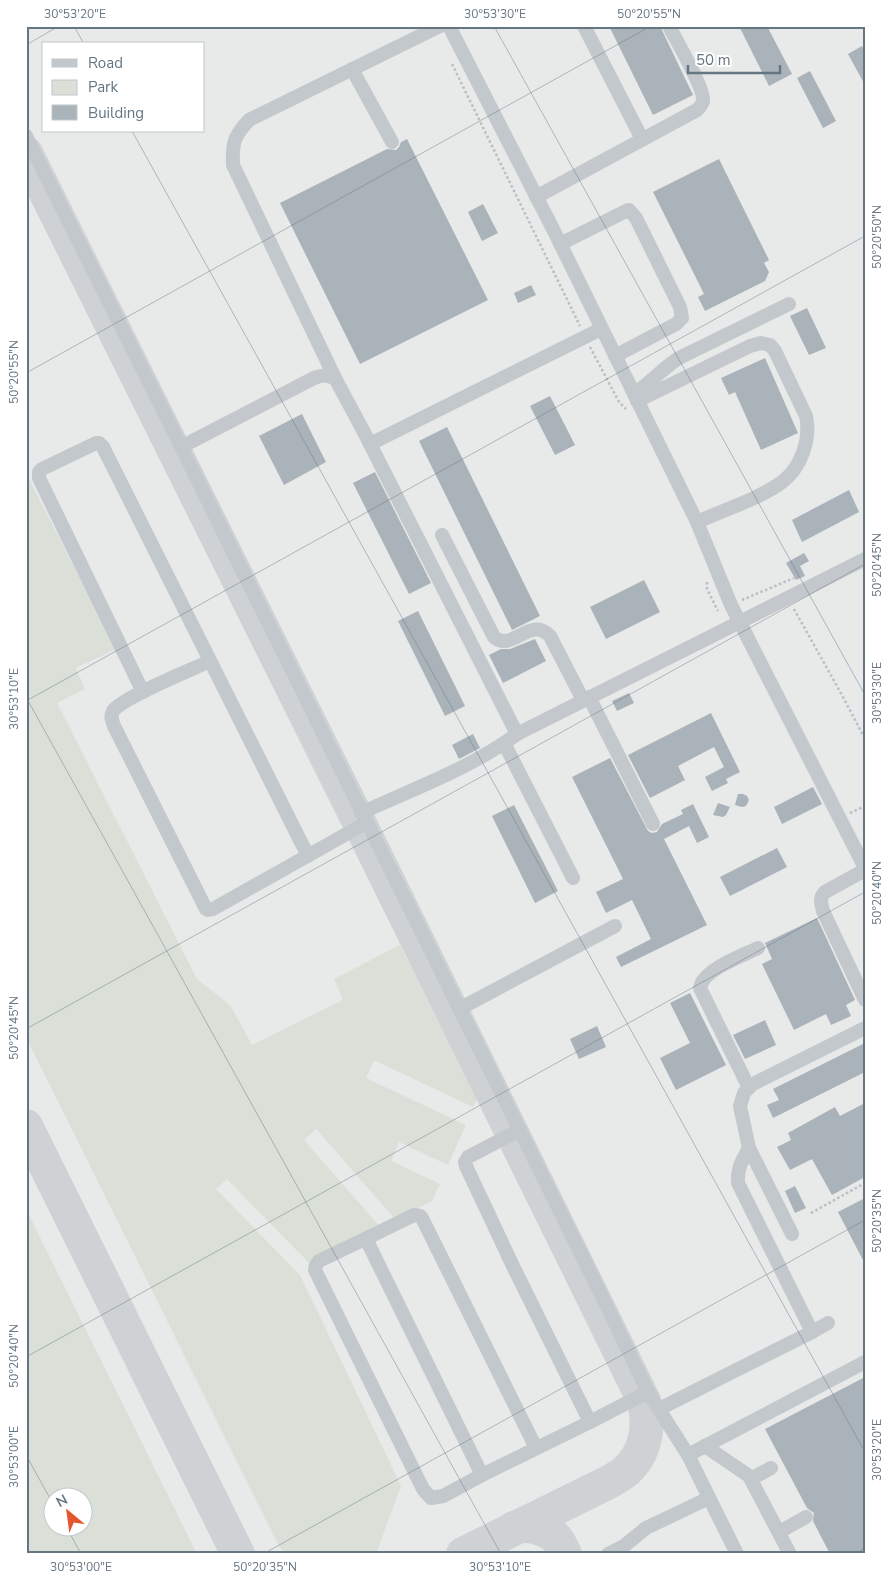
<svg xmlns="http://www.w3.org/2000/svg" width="891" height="1580" viewBox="0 0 891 1580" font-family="'Nunito Sans',sans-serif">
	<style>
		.built { fill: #e8e9e9; fill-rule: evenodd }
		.green { fill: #dadfd7; fill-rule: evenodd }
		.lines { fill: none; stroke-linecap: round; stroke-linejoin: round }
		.taxiway { stroke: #ced2d4; stroke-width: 34 }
		.building { fill: #aab3b9 }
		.path { stroke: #bbbfc2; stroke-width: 2.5; stroke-dasharray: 2.5 2.5; stroke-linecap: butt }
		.minor { stroke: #c3c8cc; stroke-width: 14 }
		.ticks { fill: none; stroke: #657683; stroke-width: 1; stroke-opacity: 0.45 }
		.neatline { fill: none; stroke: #657683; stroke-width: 2 }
		.ticks-label { font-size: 12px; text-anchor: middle; fill: #657683 }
	</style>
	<rect width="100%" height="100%" fill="#fafaf8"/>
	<!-- built -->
	<path class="built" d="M26 26H865V1554H26ZM44 44H204V131H44ZM52 1498H82V1528H52Z"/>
	<!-- green -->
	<g class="green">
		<polygon points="26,473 116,649 76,668 85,689 57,703 197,979 230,1005 252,1045 343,1000 334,979 400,945 477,1099 473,1107 374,1060 366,1078 466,1125 448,1165 399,1142 391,1161 440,1184 432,1201 396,1220 316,1129 304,1140 381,1228 310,1264 227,1179 216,1189 300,1275 401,1486 376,1554 288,1554 280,1548 26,1037"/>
		<path d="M26 1209 197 1554H26ZM52 1498H82V1528H52Z"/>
	</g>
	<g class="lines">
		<!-- taxiway -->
		<g class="taxiway">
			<path d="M26 153 361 826 644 1401C650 1426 646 1453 626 1471 622 1475 615 1478 609 1482L463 1554"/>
			<polyline points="26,1126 238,1554"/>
			<path d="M514 1528C526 1523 544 1528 554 1536 559 1540 562 1548 565 1554"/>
		</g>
	</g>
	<!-- building -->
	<g class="building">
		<polygon points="609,26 660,26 693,95 653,115"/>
		<polygon points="739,26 767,26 792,74 769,86"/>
		<polygon points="862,46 865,52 865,85 848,54"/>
		<polygon points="810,71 836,121 823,128 797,78"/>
		<polygon points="407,139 488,300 360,364 280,203 387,149 396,150 399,147 401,142"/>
		<polygon points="719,159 769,260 764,263 769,272 765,281 705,311 698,297 704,294 653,192"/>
		<polygon points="483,204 498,233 482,241 468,212"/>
		<polygon points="531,285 536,295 518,303 514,293"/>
		<polygon points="807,308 826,348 809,355 790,316"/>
		<polygon points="765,358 798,433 761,450 735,392 729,395 721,378"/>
		<polygon points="550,396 575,445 555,455 530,406"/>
		<polygon points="302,414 326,462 284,485 259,436"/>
		<polygon points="447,427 540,616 512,630 419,441"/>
		<polygon points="375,472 431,583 409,594 353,483"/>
		<polygon points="849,490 859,512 802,542 792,520"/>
		<polygon points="804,553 809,561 800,566 805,576 796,580 786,563"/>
		<polygon points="644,580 660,612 606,639 590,607"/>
		<polygon points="418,611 465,706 445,716 398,621"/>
		<polygon points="535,639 546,661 503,683 489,655 501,649 510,649"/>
		<polygon points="629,693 634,703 617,711 612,701"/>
		<polygon points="711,713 740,772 726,779 728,783 712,791 705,777 724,767 714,747 678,766 685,780 650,798 628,755"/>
		<polygon points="473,734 480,748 459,759 452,745"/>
		<polygon points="610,758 648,831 652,833 657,832 662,824 683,814 681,810 693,804 709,837 697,843 689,826 664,839 707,925 621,967 616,957 651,939 632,900 606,913 596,892 623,879 572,777"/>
		<polygon points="813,787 822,804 782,824 774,807"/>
		<polygon points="738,794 743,794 747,796 749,800 746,806 742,807 735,805"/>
		<polygon points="718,803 730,807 726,815 723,817 713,815"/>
		<polygon points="514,805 558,891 535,903 492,816"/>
		<polygon points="777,848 787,867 730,896 720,877"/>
		<polygon points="817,918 855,1000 846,1005 851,1016 831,1025 826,1014 794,1030 762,964 772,959 765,943"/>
		<polygon points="690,993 726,1065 676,1090 660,1058 690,1043 670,1003"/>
		<polygon points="765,1020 776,1045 745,1059 733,1035"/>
		<polygon points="597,1026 606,1047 579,1059 570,1039"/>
		<polygon points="865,1043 865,1072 773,1118 767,1105 779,1100 773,1089"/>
		<polygon points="865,1103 865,1177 832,1195 812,1159 790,1170 777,1147 791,1140 788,1133 835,1107 840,1116"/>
		<polygon points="795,1186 806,1208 795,1213 785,1191"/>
		<polygon points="865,1198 865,1264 838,1212"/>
		<polygon points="865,1377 865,1554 830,1554 813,1521 814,1513 807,1508 765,1429"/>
	</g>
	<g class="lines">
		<!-- path -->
		<g class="path">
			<polyline points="452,64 580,326"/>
			<polyline points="590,347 619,402 626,409"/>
			<polyline points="707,582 707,589 718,611"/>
			<polyline points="742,600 794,578"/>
			<polyline points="794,609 843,697 865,739"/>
			<polyline points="850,813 865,806"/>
			<polyline points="811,1213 865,1183"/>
		</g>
		<!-- minor -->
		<g class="minor">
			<polyline points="449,26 554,231 697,522 731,605 865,868"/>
			<polyline points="584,26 642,139"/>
			<polyline points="352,69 392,142"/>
			<polyline points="26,136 181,447"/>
			<path d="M536 197 697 110C700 107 702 105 703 101 705 89 676 40 669 26"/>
			<polyline points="560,244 626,211 629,210 636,218 680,307 682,318 676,324 615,356"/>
			<path d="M336 380 233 165C232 143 234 136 249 120L440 26"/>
			<path d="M634 394C650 383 663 368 679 358L789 304"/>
			<path d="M637 401 750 346 761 343 770 345 775 351 806 416C811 439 801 468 782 482 761 498 721 511 697 522"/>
			<polyline points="370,444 601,329"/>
			<path d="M442 535 494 637C512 653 530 615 550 636L583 700"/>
			<path d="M210 661C191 670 123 697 113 711 110 716 112 721 114 726L206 909 208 910 213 909 366 823"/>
			<polyline points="143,692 39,478 39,472 42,469 96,443 99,443 103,447 308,856"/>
			<polyline points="589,697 653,824"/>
			<path d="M517 734 365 434 336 380C328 374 323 375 314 378L181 447 596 1284 648 1392"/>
			<polyline points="504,743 573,878"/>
			<path d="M361 813C413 789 471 768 517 734L865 559"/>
			<path d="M865 870 825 892C819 898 821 903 823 911L865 1000"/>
			<polyline points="459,1009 615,926"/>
			<path d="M749 1088 700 988C702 970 742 956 758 948"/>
			<polyline points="520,1130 468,1157 465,1162 466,1166 512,1264 590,1422 648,1392 688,1455 737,1554"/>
			<polyline points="792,1234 749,1148 740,1106 744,1093 751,1085 865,1028"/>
			<polyline points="369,1237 319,1261 316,1265 315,1270 423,1489 431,1498 443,1496 482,1475 590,1422"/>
			<polyline points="812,1332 828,1323"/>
			<path d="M659 1409 812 1332 738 1183C737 1168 742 1161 749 1148"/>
			<polyline points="705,1446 749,1476 790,1554"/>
			<polyline points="688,1455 865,1362"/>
			<polyline points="482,1475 369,1245 369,1237 414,1215 420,1216 422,1218 536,1448"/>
			<polyline points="751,1479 771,1468"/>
			<polyline points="779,1532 806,1517"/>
			<polyline points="608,1554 624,1546 646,1528 709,1498"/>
		</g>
	</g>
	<!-- ticks -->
	<path class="ticks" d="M74 26 84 44M494 26 865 695M26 45 59 26M132 131 865 1452M26 373 651 26M26 697 501 1554M26 701 865 236M26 1029 865 564M26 1357 865 892M26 1455 52 1502M67 1528 81 1554M263 1554 865 1220M855 1554 865 1548"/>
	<!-- border -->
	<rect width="891" height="1580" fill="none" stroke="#ffffff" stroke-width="55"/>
	<!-- legend -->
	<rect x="42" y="42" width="162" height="90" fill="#ffffff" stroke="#c1c8cd"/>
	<rect x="52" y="59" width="25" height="8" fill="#c3c8cc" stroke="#c1c8cd"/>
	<text x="88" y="68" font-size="15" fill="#657683">Road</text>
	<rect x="52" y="80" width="25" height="15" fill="#dadfd7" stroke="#c1c8cd"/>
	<text x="88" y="92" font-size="15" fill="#657683">Park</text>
	<rect x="52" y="105" width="25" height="15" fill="#aab3b9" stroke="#c1c8cd"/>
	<text x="88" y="118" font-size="15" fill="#657683">Building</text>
	<!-- north arrow -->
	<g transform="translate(68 1512) rotate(331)"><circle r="24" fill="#ffffff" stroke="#c1c8cd"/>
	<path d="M0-4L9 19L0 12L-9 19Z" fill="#e4572e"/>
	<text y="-8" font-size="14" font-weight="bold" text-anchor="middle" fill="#657683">N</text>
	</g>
	<!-- scale -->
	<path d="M688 65v8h92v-8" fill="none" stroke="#657683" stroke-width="2.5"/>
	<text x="696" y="65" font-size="15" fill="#657683" stroke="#ffffff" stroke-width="4" paint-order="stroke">50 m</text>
	<rect x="28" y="28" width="836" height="1524" class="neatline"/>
	<g class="ticks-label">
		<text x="75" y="18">30°53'20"E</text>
		<text x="495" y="18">30°53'30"E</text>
		<text x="649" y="18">50°20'55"N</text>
		<text transform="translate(877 237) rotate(-90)" y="4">50°20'50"N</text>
		<text transform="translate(14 372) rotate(-90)" y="4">50°20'55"N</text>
		<text transform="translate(877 565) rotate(-90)" y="4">50°20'45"N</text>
		<text transform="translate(877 693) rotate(-90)" y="4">30°53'30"E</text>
		<text transform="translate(14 699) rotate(-90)" y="4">30°53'10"E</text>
		<text transform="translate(877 893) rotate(-90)" y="4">50°20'40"N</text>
		<text transform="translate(14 1028) rotate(-90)" y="4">50°20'45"N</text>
		<text transform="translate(877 1221) rotate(-90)" y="4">50°20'35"N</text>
		<text transform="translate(14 1356) rotate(-90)" y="4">50°20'40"N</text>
		<text transform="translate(877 1450) rotate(-90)" y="4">30°53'20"E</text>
		<text transform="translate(14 1457) rotate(-90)" y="4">30°53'00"E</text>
		<text x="81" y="1571">30°53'00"E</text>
		<text x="265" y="1571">50°20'35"N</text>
		<text x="500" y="1571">30°53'10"E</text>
	</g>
</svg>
